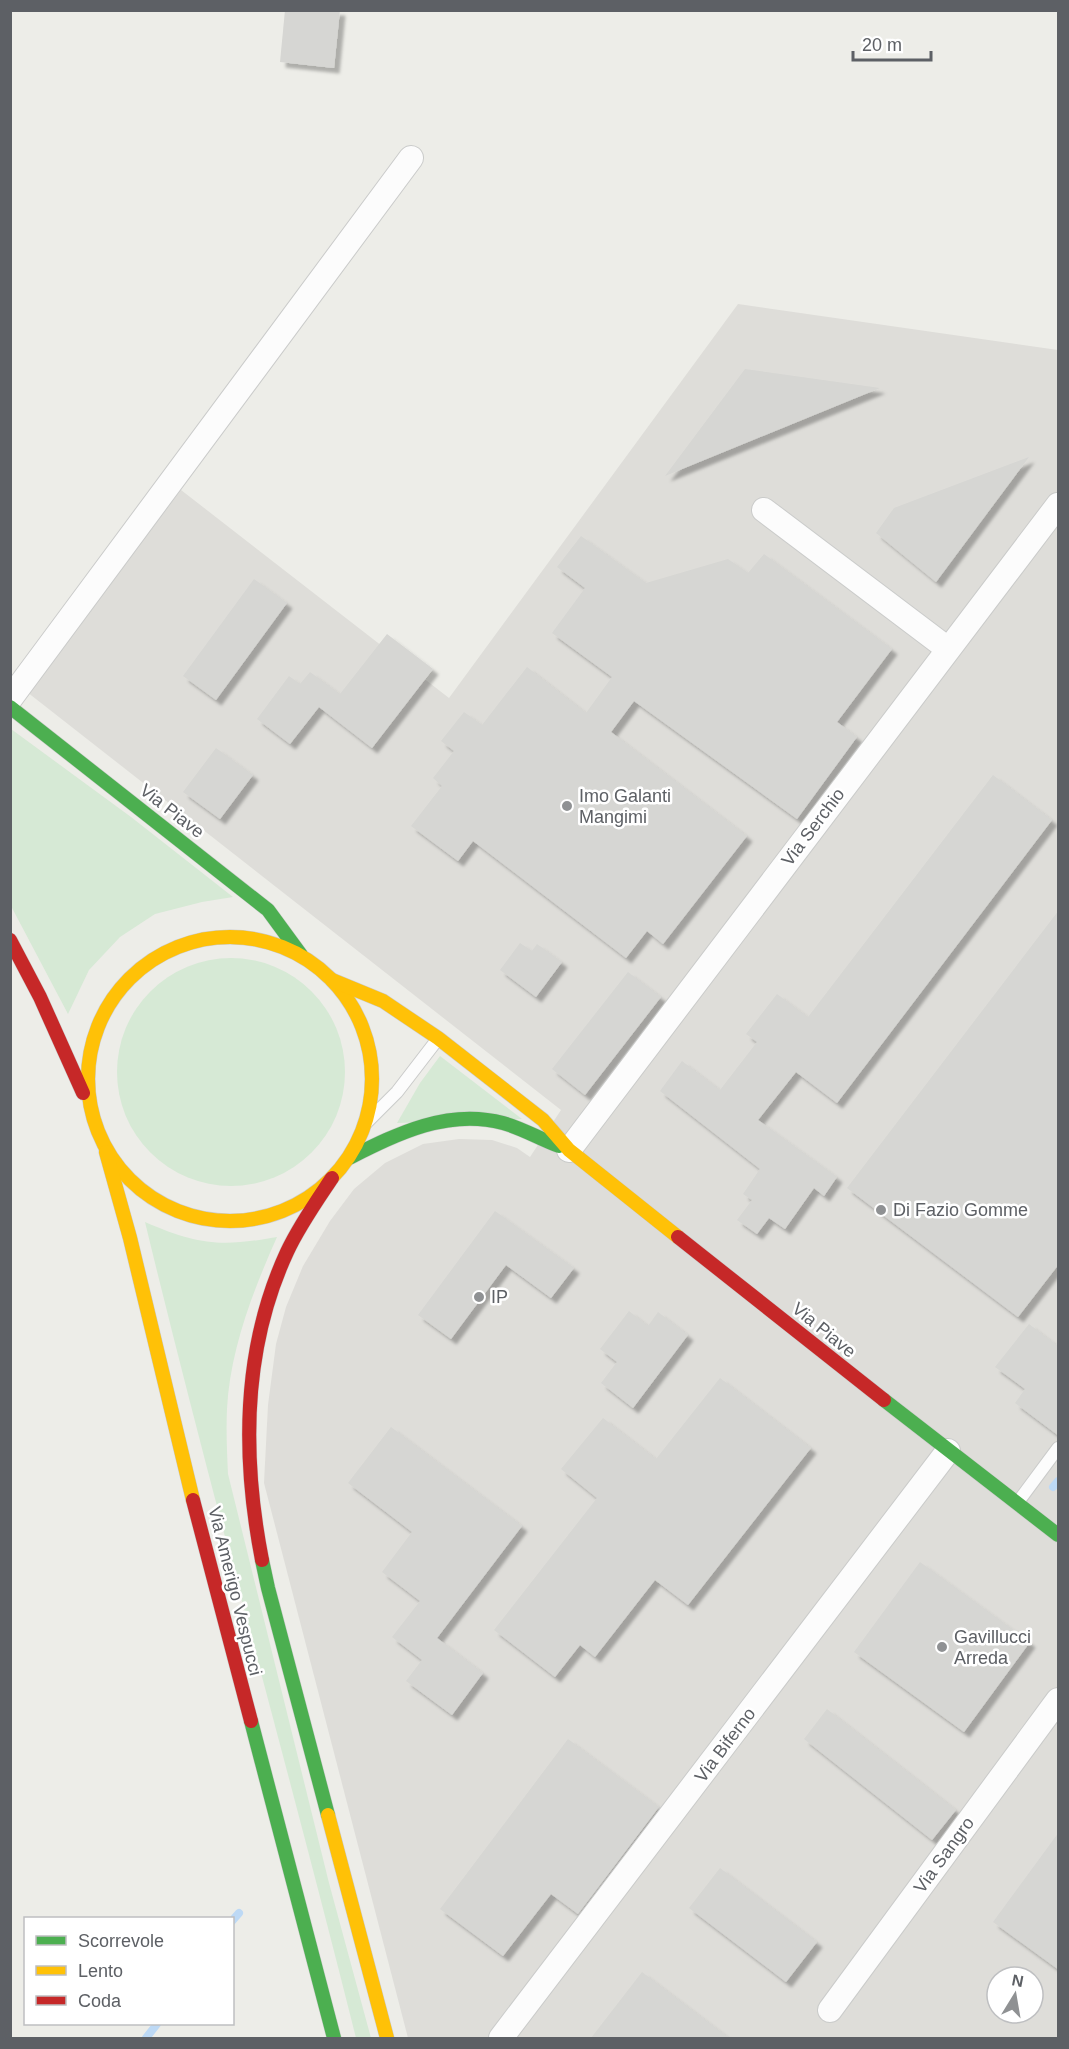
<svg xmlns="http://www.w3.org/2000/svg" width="1069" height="2049" viewBox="0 0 1069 2049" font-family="Arial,sans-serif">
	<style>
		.industrial { fill: #deddd9; fill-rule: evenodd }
		.green { fill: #d6e9d5 }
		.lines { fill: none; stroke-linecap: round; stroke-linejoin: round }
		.stream { stroke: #bdd9f5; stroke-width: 8 }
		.building { fill: #d6d6d3; filter: url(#shadow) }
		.lane-casing { stroke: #cacbca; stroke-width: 14 }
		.street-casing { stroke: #cacbca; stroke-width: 26 }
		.fast-casing { stroke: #cbcbcb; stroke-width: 15 }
		.slow-casing { stroke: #cbcbcb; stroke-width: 15 }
		.jam-casing { stroke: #cbcbcb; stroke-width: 15 }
		.lane { stroke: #fcfcfc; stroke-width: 12 }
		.street { stroke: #fcfcfc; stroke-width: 24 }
		.fast { stroke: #4caf50; stroke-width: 14 }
		.slow { stroke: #ffc107; stroke-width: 14 }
		.jam { stroke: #c62828; stroke-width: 14 }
		.poi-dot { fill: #8f9193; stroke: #fff; stroke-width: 2 }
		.labels { text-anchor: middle; stroke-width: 5; stroke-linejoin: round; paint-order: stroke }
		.poi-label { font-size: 18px; fill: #5d6065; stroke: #fff; text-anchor: start }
		.street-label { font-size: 18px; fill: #5d6065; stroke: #fff }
	</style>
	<defs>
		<filter id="shadow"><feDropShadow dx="5.5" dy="5.5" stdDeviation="1.5" flood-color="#0004"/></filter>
	</defs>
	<rect width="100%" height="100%" fill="#edede8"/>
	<!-- industrial -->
	<path class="industrial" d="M738 304 1058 350V2038H408L264 1483 268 1405 276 1344 286 1307 303 1266 330 1221 354 1189 385 1163 423 1144 459 1139 492 1140 517 1148 530 1157 561 1110 27 692 181 490 449 698ZM997 1977H1033V2013H997Z"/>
	<!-- green -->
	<g class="green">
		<polygon points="11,729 131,817 233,897 202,902 155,914 120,937 89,970 68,1014 11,906"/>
		<circle cx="231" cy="1072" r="114"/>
		<polygon points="440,1056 522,1119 397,1123 420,1083"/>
		<path d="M145 1222C198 1245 221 1247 277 1237 253 1291 230 1350 227 1409 226 1431 227 1452 228 1474L329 1883 371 2038H356C288 1766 211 1495 145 1222Z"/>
	</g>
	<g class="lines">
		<!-- stream -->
		<g class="stream">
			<polyline points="1053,1487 1058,1481"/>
			<polyline points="232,1921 239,1913"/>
			<polyline points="146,2038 157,2024"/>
		</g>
	</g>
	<!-- building -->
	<g class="building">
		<polygon points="285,10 340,10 334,68 280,62"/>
		<polygon points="745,369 880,388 665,476"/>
		<polygon points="1029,457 936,582 876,533 894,508"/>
		<polygon points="581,536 646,583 728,559 748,573 764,554 892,649 837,722 857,737 797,819 634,701 611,732 747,836 663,944 647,931 626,958 473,841 458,861 411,826 442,786 433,778 454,751 441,741 464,712 482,725 527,667 586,713 612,677 552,633 585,588 557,567"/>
		<polygon points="254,579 287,603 216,700 183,676"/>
		<polygon points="387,634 433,669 372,748 319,707 290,744 257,719 289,676 300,684 310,672 340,694"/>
		<polygon points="216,748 253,775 220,819 183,792"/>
		<polygon points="993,775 1052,820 837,1103 796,1072 758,1120 837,1177 824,1196 814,1188 785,1229 769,1218 757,1234 737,1220 752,1200 743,1194 760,1169 660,1091 682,1061 720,1090 757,1042 746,1034 777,994 808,1017"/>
		<polygon points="1059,910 1059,1264 1018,1317 847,1188"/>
		<polygon points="520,943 532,951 537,944 562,962 536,997 500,970"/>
		<polygon points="628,972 661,997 585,1095 552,1069"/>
		<polygon points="495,1211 574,1268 551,1298 506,1265 451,1339 418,1315"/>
		<polygon points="629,1311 648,1326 658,1312 688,1335 633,1408 601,1383 617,1362 600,1349"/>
		<polygon points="1029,1324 1059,1347 1059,1436 1015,1403 1025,1389 995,1367"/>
		<polygon points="720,1378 811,1448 688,1605 655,1580 595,1657 580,1645 555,1677 494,1630 597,1498 561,1469 603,1418 656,1459"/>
		<polygon points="391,1427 522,1526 437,1638 483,1673 452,1715 406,1681 422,1660 392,1637 420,1601 382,1572 412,1532 348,1483"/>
		<polygon points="920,1562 1030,1642 964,1732 854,1652"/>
		<polygon points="827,1709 956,1810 932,1840 804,1739"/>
		<polygon points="568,1739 659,1807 578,1914 551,1894 503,1956 440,1909"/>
		<polygon points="1059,1832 1059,1970 993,1922"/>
		<polygon points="720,1868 817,1942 786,1982 689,1908"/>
		<polygon points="642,1972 729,2038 591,2038"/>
	</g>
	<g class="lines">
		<defs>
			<g id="lane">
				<polyline points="366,1123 397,1092 437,1040"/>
				<polyline points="1018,1502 1058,1448"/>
			</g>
			<g id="street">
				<polyline points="764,510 948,649"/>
				<polyline points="10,699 411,158"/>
				<polyline points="569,1150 1058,505"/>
				<polyline points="830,2010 1058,1700"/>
				<polyline points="501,2038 948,1451"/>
			</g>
			<g id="fast">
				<polyline points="10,707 268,910 301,955"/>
				<path d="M349 1158C397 1134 448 1108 503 1123 522 1128 540 1139 559 1146"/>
				<polyline points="884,1400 1058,1535"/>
				<polyline points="262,1560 268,1588 328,1815"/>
				<polyline points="251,1721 334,2038"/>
			</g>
			<g id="slow">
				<circle cx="230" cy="1079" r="142"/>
				<polyline points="332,980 383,1001 438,1038 543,1120 569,1150 678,1237"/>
				<polyline points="106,1152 130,1238 193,1500"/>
				<polyline points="328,1815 387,2038"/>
			</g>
			<g id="jam">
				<polyline points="10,940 40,997 83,1093"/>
				<polyline points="678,1237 884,1400"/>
				<polyline points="193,1500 251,1721"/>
				<path d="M262 1560C242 1457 242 1349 287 1252 299 1226 316 1202 332 1178"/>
			</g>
		</defs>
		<!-- lane casing -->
		<use href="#lane" class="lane-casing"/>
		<!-- street casing -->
		<use href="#street" class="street-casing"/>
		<!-- fast casing -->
		<use href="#fast" class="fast-casing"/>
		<!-- slow casing -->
		<use href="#slow" class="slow-casing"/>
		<!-- jam casing -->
		<use href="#jam" class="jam-casing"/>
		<!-- lane -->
		<use href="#lane" class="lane"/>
		<!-- street -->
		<use href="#street" class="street"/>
		<!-- fast -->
		<use href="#fast" class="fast"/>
		<!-- slow -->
		<use href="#slow" class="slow"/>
		<!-- jam -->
		<use href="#jam" class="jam"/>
	</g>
	<!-- markers -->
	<g class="poi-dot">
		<circle cx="567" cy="806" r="6"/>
		<circle cx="881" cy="1210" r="6"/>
		<circle cx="479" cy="1297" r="6"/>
		<circle cx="942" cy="1647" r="6"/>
	</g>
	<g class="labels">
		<!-- poi labels -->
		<g class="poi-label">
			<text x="579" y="802">Imo Galanti<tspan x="579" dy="21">Mangimi</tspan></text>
			<text x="893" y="1216">Di Fazio Gomme</text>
			<text x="491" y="1303">IP</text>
			<text x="954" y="1643">Gavillucci<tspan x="954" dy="21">Arreda</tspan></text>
		</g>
		<!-- street labels -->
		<g class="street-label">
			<text transform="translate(172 811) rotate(38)" y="6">Via Piave</text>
			<text transform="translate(813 827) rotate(-53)" y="6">Via Serchio</text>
			<text transform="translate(824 1330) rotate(39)" y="6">Via Piave</text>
			<text transform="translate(235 1591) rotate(76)" y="6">Via Amerigo Vespucci</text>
			<text transform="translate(725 1745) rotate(-53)" y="6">Via Biferno</text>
			<text transform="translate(944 1855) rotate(-54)" y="6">Via Sangro</text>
		</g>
	</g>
	<!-- border -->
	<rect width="1069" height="2049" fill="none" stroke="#5d6065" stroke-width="24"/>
	<!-- legend -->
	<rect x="24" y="1917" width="210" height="108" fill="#ffffff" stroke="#bebfc1" stroke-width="1.5"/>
	<rect x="36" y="1936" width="30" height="9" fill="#4caf50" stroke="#bebfc1" stroke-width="1.5"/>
	<text x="78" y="1947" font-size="18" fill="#5d6065">Scorrevole</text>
	<rect x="36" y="1966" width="30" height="9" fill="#ffc107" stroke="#bebfc1" stroke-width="1.5"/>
	<text x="78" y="1977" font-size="18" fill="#5d6065">Lento</text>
	<rect x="36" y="1996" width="30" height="9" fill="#c62828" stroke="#bebfc1" stroke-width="1.5"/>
	<text x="78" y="2007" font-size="18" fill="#5d6065">Coda</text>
	<!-- north arrow -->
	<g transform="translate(1015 1995) rotate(11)"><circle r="28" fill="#ffffff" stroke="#bebfc1" stroke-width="1.5"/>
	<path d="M0-4.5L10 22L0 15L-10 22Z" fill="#8f9193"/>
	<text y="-9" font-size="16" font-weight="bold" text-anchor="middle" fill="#5d6065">N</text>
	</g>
	<!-- scale -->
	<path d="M853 51v9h78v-9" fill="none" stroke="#5d6065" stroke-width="3"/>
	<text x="862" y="51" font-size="18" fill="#5d6065" stroke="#ffffff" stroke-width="4.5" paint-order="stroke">20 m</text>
</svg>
